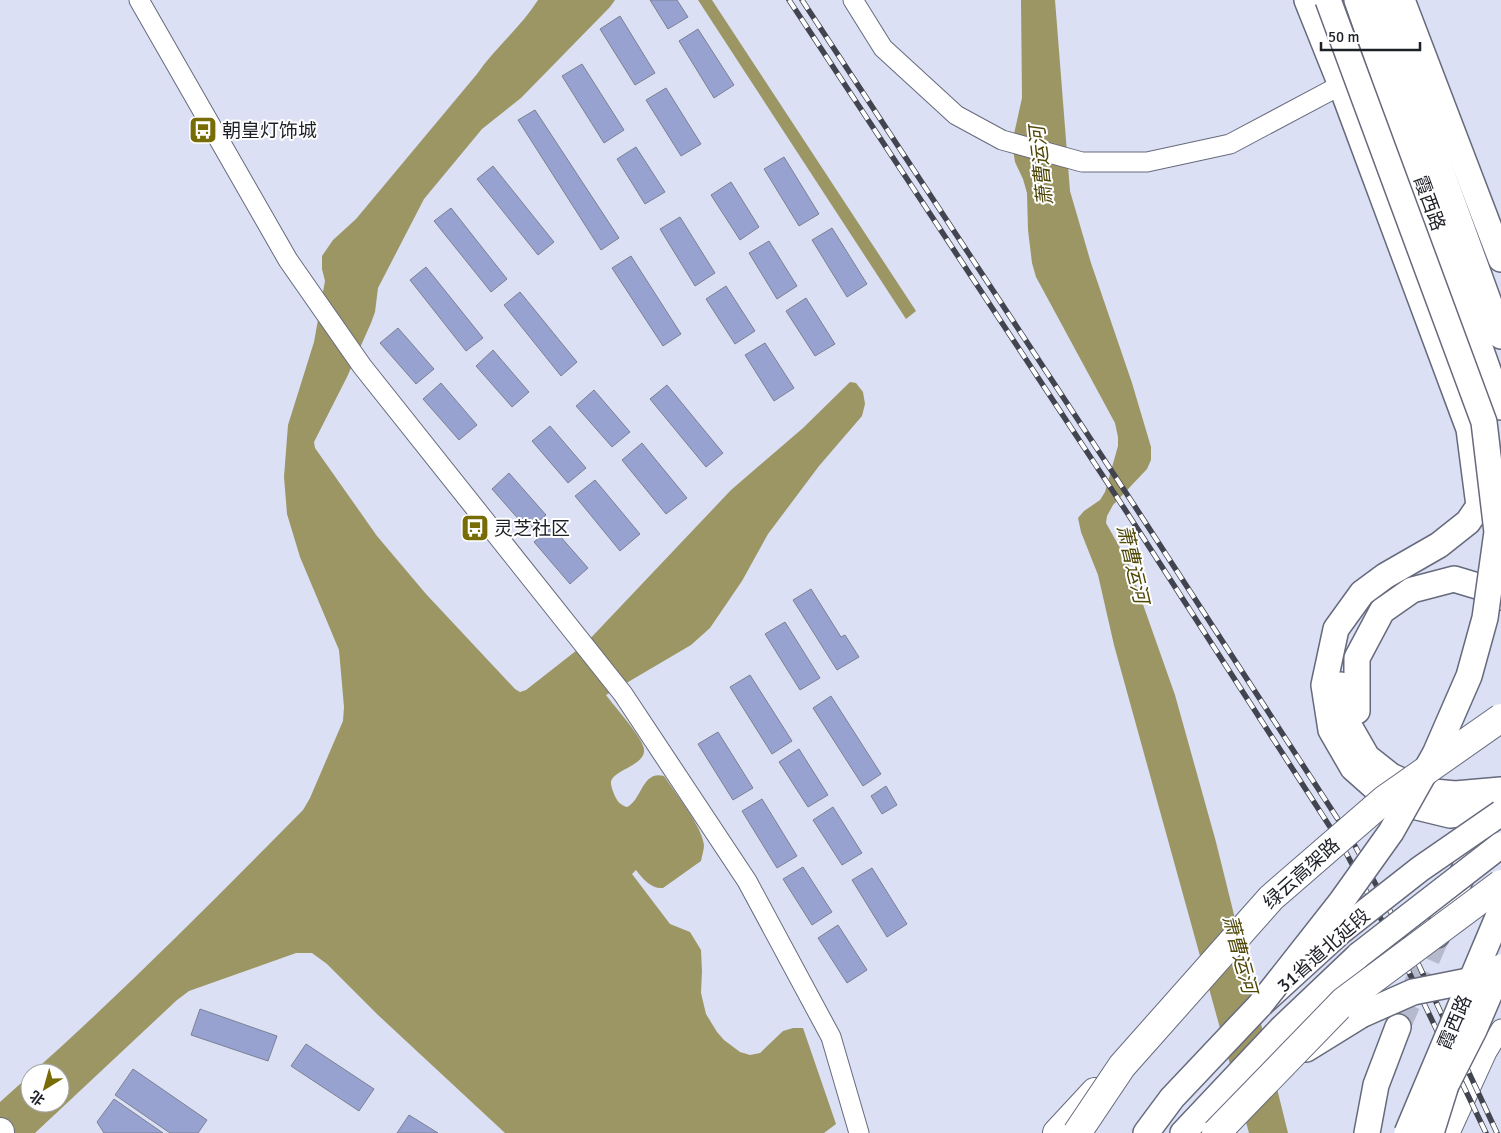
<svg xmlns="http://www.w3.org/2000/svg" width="1501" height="1133" viewBox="0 0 1501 1133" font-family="Signika,'Noto Sans SC',sans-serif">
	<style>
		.water { fill: #9c9664 }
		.building { fill: #97a2d1; stroke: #7c8193 }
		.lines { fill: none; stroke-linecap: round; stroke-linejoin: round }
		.major-tunnel { stroke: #b5bacc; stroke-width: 25; stroke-dasharray: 25 12; stroke-linecap: butt }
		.minor-casing { stroke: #666a7c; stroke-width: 21 }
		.major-casing { stroke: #666a7c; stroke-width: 28 }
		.highway-casing { stroke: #666a7c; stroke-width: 30 }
		.minor { stroke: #fff; stroke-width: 19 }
		.major { stroke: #fff; stroke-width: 25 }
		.highway { stroke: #fff; stroke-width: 28 }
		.rail-casing { stroke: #42454f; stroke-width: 5.5 }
		.rail { stroke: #fff; stroke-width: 4; stroke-dasharray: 11; stroke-linecap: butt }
		.major-bridge-casing { stroke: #666a7c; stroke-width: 28; stroke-linecap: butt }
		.highway-bridge-casing { stroke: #666a7c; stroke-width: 30; stroke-linecap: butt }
		.major-bridge { stroke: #fff; stroke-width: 25 }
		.highway-bridge { stroke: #fff; stroke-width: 28 }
		.labels { text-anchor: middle; stroke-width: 4; stroke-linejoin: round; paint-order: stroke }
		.poi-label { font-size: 19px; fill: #1e2027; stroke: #fff; text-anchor: start }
		.street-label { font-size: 19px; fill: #1e2027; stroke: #fff }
		.water-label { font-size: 20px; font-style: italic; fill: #504808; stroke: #fff }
	</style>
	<rect width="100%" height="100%" fill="#dbe0f5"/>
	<!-- water -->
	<g class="water">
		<path d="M538 0H615L610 7 521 98 482 129 424 199 378 288 375 312 371 323 347 377 314 442 315 448 377 536 426 594 515 689 520 692 526 690 586 643 731 490 803 428 850 382 856 383 863 392 865 404 862 416 819 466 768 534 742 581 710 628 691 645 606 695C614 706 643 738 644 749 646 766 611 770 611 783 611 787 613 791 614 794 617 801 620 805 627 807 642 800 642 770 664 776 675 793 702 826 704 845 704 850 702 855 701 861L663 888C651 889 643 879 636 870L632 874 670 924 690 932 701 950 702 971 701 993 706 1014 717 1032 724 1040 740 1052 750 1055 760 1053 783 1031 793 1028H803L836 1124 824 1133H505L378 1015 327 964 312 953H296L189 991 177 1000 35 1133H0V1102L30 1075V1103H60V1073H32C126 989 214 900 303 810L310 798 343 721 344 707 339 650 300 557 287 514 284 477 288 425 314 342 325 281 322 269V256L333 240 356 219 477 74C495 48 521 27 538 0Z"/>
		<polygon points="698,0 712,0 916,311 906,319"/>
		<polygon points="1021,0 1055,0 1070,191 1091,263 1132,383 1151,447 1151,460 1147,469 1113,505 1107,516 1106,523 1128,562 1175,695 1216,842 1288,1133 1249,1133 1114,645 1098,575 1081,532 1078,518 1084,511 1100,500 1105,492 1118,446 1118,437 1115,423 1036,277 1032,263 1028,230 1027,193 1023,179 1015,162 1012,143 1022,98"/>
	</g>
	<!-- building -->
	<g class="building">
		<polygon points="650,0 677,0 688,17 668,29"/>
		<polygon points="620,16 655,73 635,85 600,29"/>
		<polygon points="698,29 734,85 714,98 679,41"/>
		<polygon points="582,64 624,130 604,143 562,76"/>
		<polygon points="666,88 701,144 681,156 646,100"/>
		<polygon points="535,110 619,238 601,250 518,120"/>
		<polygon points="636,147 665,192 645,204 617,159"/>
		<polygon points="784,157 819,214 799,226 764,169"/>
		<polygon points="493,166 554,242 538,255 477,179"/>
		<polygon points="731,182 759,227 740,240 711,195"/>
		<polygon points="451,208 507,279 491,292 434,221"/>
		<polygon points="680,217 715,273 695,286 660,229"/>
		<polygon points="832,228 867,284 847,297 812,240"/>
		<polygon points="769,241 797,286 777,299 749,253"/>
		<polygon points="631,256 681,334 663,346 612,268"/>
		<polygon points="426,267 483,338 466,351 410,280"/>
		<polygon points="726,286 755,331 735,344 706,299"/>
		<polygon points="520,292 577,362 561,376 504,305"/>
		<polygon points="806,298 835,344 815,356 786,311"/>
		<polygon points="398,328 434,369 416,384 380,343"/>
		<polygon points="765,343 794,388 774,401 745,355"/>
		<polygon points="493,350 529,392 512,407 476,366"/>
		<polygon points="441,383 477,425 459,440 423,399"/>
		<polygon points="667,385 723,453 706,467 650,399"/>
		<polygon points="594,390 630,432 612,447 576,406"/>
		<polygon points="550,426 586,468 568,483 532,441"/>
		<polygon points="642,443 687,498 666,514 622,460"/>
		<polygon points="509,473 546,515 528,530 492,489"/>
		<polygon points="595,480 640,534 620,551 575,496"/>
		<polygon points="552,527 588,568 570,584 534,542"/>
		<polygon points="811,589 841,637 845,635 859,657 837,670 793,600"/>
		<polygon points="785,622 820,678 800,690 765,634"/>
		<polygon points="750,675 792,741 772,754 730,687"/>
		<polygon points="831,696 881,774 863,786 813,708"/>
		<polygon points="718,732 753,788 733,800 698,744"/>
		<polygon points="799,749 828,795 808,807 779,762"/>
		<polygon points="886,786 897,805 882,814 871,796"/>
		<polygon points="762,799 797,856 777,868 742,811"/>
		<polygon points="833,807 862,853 842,865 813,820"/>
		<polygon points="803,867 832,912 812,925 783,879"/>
		<polygon points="872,868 907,924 887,937 852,880"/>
		<polygon points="838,925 867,970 847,983 818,938"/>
		<polygon points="200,1009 277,1036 268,1061 191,1035"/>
		<polygon points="306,1044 374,1089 359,1111 291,1066"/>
		<polygon points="133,1069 207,1120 198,1133 170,1133 115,1095"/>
		<polygon points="114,1099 163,1133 104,1133 97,1122"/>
		<polygon points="409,1115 438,1133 397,1133"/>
	</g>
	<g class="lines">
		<!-- major-tunnel -->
		<polyline class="major-tunnel" points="1398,1027 1436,939"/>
		<defs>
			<g id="minor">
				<polyline points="139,0 288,260 362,366 623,694 747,881 831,1037 859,1133"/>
				<polyline points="853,0 883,48 956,115 1002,140 1082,162 1147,162 1230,144 1341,85"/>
				<polyline points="1450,1133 1487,1052 1501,1029"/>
			</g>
			<g id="major">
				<polyline points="1307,0 1341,85 1469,429 1479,506 1468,522 1439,545 1385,576 1362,593 1336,629 1324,685 1331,730 1353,768 1380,792 1417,807 1450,815 1501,809"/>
				<polyline points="1357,0 1501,407"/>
				<polyline points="1379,0 1501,336"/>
				<polyline points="1402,0 1501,259"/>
				<polyline points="1341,685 1348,724 1367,757 1391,776 1424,791 1455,794 1501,790"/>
				<polyline points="1357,711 1357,658 1382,611 1412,590 1454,579 1494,591 1501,597"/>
				<polyline points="1437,935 1487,815"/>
				<polyline points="1306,1049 1361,1015"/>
				<polyline points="1146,1133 1172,1098 1260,1005 1341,931"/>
				<polyline points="1183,1133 1281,1029 1359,955"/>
				<polyline points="1367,1133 1376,1085 1398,1027"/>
			</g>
			<g id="highway">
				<polyline points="0,1132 0,1133"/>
				<polyline points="1057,1133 1095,1092"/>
			</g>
		</defs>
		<!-- minor casing -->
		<use href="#minor" class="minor-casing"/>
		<!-- major casing -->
		<use href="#major" class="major-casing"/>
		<!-- highway casing -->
		<use href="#highway" class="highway-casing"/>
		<!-- minor -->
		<use href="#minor" class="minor"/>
		<!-- major -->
		<use href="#major" class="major"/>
		<!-- highway -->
		<use href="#highway" class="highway"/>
		<defs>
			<g id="rail">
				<polyline points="789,0 1126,511 1343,847 1408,970 1486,1133"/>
				<polyline points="802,0 1134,505 1354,844 1416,959 1497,1133"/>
			</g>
		</defs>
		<!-- rail casing -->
		<use href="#rail" class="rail-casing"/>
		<!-- rail -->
		<use href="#rail" class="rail"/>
		<defs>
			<g id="major-bridge">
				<polyline points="1341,931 1420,869 1501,813"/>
				<polyline points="1359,955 1501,845"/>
				<polyline points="1260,1005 1341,902 1391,832 1435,754 1469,676 1485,618 1497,532 1484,422 1328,0"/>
				<polyline points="1361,1015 1413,992 1483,978"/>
				<polyline points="1407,1133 1501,910"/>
				<polyline points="1431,1133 1446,1085 1474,1030 1501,967"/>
			</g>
			<g id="highway-bridge">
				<polyline points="1077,1133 1122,1066 1271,898 1384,800 1501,718"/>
				<polyline points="1216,1133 1344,1001 1501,884"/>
			</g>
		</defs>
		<!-- major-bridge casing -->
		<use href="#major-bridge" class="major-bridge-casing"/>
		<!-- highway-bridge casing -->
		<use href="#highway-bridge" class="highway-bridge-casing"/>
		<!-- major-bridge -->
		<use href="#major-bridge" class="major-bridge"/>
		<!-- highway-bridge -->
		<use href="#highway-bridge" class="highway-bridge"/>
	</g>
	<!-- icons -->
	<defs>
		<symbol id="bus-square" viewBox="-11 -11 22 22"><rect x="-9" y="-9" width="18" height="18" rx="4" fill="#776c06" stroke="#fff"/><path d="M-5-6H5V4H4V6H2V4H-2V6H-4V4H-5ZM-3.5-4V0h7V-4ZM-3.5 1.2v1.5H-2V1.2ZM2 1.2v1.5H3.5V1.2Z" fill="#fff"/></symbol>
	</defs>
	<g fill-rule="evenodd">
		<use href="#bus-square" x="187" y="114" width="32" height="32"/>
		<use href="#bus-square" x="459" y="512" width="32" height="32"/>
	</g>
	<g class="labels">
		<!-- poi labels -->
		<g class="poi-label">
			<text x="222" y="137">朝皇灯饰城</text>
			<text x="494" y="535">灵芝社区</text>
		</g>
		<!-- street labels -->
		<g class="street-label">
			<text transform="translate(1430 203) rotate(70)" y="7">霞西路</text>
			<text transform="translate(1301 873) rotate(-42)" y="7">绿云高架路</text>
			<text transform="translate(1323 950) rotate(-41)" y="7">31省道北延段</text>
			<text transform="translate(1454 1022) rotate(-67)" y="7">霞西路</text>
		</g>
		<!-- water labels -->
		<g class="water-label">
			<text transform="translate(1041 166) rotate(-96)" y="7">萧曹运河</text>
			<text transform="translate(1133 564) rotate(77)" y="7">萧曹运河</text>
			<text transform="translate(1240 954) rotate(75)" y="7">萧曹运河</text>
		</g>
	</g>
	<!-- north arrow -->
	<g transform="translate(45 1088) rotate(217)"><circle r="24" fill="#ffffff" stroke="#a5a6a9"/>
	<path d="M0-4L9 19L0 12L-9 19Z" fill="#776c06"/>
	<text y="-8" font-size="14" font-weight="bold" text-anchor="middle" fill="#1e2027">北</text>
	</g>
	<!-- scale -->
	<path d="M1321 42v8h99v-8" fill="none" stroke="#1e2027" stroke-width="2.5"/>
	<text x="1328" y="42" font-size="15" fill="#1e2027" stroke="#ffffff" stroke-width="4" paint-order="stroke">50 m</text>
</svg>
